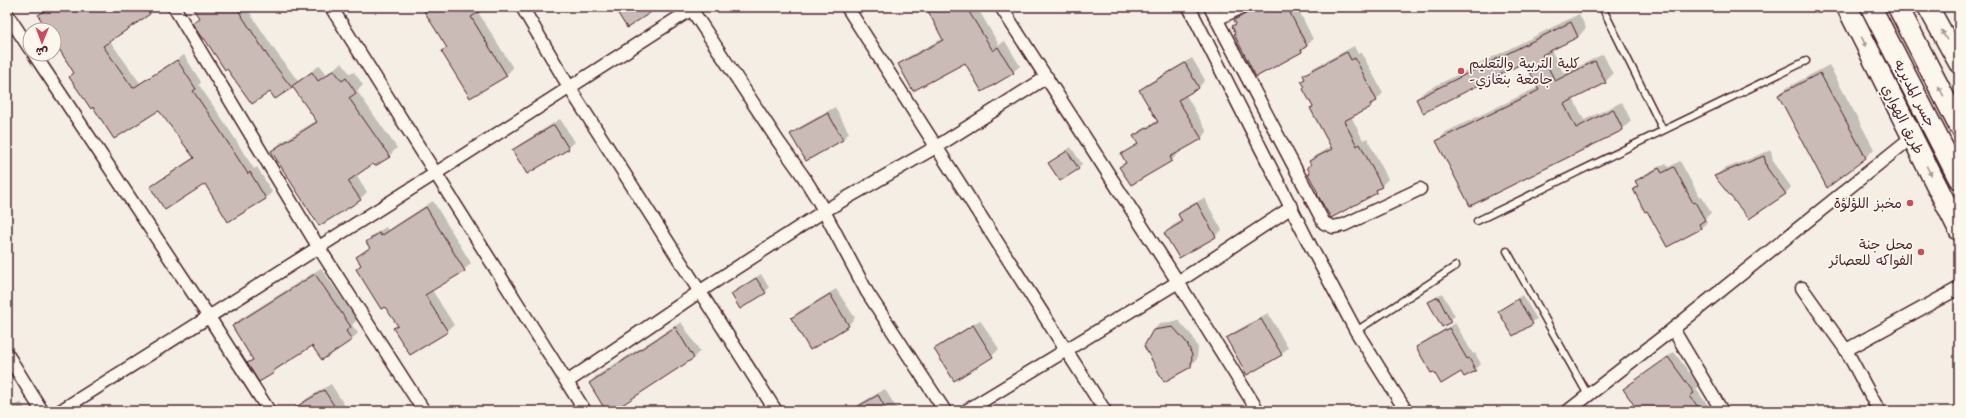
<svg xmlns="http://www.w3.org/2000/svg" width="1966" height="418" viewBox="0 0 1966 418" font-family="Kalam,'Playpen Sans Arabic',sans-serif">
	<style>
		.shadow { fill: #0003 }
		.building { fill: #cabbb6; stroke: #4a1f2b }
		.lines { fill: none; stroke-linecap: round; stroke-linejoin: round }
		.service-casing { stroke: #4a1f2b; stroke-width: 9 }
		.minor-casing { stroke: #4a1f2b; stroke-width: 15 }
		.trunk-casing { stroke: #4a1f2b; stroke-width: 23 }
		.service { stroke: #fbf7ec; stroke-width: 6 }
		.minor { stroke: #fbf7ec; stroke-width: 12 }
		.trunk { stroke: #fbf7ec; stroke-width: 20 }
		.oneway { fill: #ab9695 }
		.poi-dot { fill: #d1495b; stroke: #fbf7ec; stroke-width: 1.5 }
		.labels { text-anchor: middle; stroke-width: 3.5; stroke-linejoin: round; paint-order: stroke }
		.poi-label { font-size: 14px; fill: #4a1f2b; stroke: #fbf7ec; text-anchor: end }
		.street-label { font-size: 14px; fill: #4a1f2b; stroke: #fbf7ec }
	</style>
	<rect width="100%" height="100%" fill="#f4eee4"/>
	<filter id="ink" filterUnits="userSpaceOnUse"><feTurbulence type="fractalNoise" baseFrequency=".025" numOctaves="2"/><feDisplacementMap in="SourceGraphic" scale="8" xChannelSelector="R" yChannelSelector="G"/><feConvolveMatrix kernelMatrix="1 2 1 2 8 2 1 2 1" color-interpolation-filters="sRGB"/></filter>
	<g filter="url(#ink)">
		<!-- shadow -->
		<g class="shadow">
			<polygon points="61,7 156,7 110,41 140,83 184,55 201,82 199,85 225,123 254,169 257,167 272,192 266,198 228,221 205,183 152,187 158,181 194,157 161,111 94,106 70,77 74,72 54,39 54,30 49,30"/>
			<polygon points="193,7 246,7 276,52 298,81 320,65 326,74 342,63 350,74 354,72 363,85 357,91 397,148 389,156 374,162 356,174 367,192 360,199 272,151 280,143 317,120 293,85 275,98 270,90 193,23 200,17"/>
			<polygon points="430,7 483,7 478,12 513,68 506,75 442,52 447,47 426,12"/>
			<polygon points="561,7 573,7 565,12"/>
			<polygon points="926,7 977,7 999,45 1005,41 1020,66 1013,72 965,62 900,64 906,58 943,38"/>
			<polygon points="1255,7 1297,7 1313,39 1302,52 1236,33 1233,26 1236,23 1235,20 1241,14"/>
			<polygon points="1579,14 1586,28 1578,37 1551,50 1564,74 1603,54 1613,74 1605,82 1573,98 1584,120 1622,102 1631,121 1623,129 1470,205 1438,141 1446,132 1538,87 1525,61 1417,99 1425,91"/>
			<polygon points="1354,46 1358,54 1361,52 1383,93 1371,106 1351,116 1363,140 1367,138 1388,179 1376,192 1319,193 1308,167 1311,164 1310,161 1316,155 1332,146 1312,108 1313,107 1302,81 1306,78 1304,75 1311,69"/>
			<polygon points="1192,58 1205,80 1199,87 1186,95 1207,132 1201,138 1177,152 1178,154 1172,160 1131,184 1121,167 1126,161 1122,155 1138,143 1134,136 1141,130 1158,120 1140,90 1147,84"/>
			<polygon points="1829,65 1874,149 1865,158 1779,95 1788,87"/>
			<polygon points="835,107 849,133 842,140 791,134 798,128"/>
			<polygon points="560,119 575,142 568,148 513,150 520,144"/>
			<polygon points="1071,147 1082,164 1078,168 1049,163"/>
			<polygon points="1771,150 1773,161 1791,187 1785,194 1716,176 1722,170"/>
			<polygon points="1680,161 1700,198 1702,197 1711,213 1705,218 1707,222 1701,228 1667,246 1648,209 1634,189 1638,185 1636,182 1643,175 1666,163 1669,167"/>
			<polygon points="1204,198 1222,230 1215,236 1166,233 1172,226 1182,220 1179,214 1185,208"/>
			<polygon points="433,201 471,263 464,270 432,290 454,325 447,331 395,329 398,325 386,305 357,269 362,264 357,257 370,246 367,242 373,235 386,227 388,230"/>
			<polygon points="321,268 357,320 352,325 358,333 352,339 322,359 313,345 260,381 249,363 253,359 233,327 239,320"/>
			<polygon points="761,274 769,288 765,292 732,294"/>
			<polygon points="836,289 855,318 848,325 810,348 792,319 798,312"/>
			<polygon points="1442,293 1455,316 1442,325 1429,302"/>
			<polygon points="1522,295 1537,319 1513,335 1499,311"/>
			<polygon points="1268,313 1288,348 1281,354 1227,339 1234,332"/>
			<polygon points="980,320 999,349 992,356 936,349 942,343"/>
			<polygon points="1179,321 1193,337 1198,348 1197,359 1190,366 1154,330 1160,323"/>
			<polygon points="681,322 700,351 693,358 611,411 608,411 590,383 596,376"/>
			<polygon points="1455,323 1473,354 1475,353 1481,364 1475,370 1434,370 1417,347 1423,342"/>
			<polygon points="1674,352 1699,386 1696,389 1712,411 1640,411 1624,390"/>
			<polygon points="331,384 348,411 296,411 306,399"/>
			<polygon points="885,389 898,411 847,411"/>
			<polygon points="21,402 26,411 7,411 7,409"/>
			<polygon points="1019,407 1021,411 1013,411"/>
		</g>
		<!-- building -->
		<g class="building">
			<polygon points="51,7 146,7 150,14 103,46 133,88 177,60 196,89 193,91 219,129 248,174 250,172 266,199 228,222 205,184 165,210 150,187 194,158 160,112 158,111 114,139 93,107 91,109 69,77 74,73 54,41 54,30 47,30 38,15"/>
			<polygon points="192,7 236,7 269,58 292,88 275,99 270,92 252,104 227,69 225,70 204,38 203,39 199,34 192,23 199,18"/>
			<polygon points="432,7 487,7 471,17 507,76 470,98 441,51 447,48 424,11"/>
			<polygon points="614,7 659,7 627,28"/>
			<polygon points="926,7 966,7 993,51 998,47 1014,73 982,92 965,63 913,91 898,64 943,40"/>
			<polygon points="1259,7 1287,7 1307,46 1301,50 1302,52 1256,77 1234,34 1235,33 1232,26 1236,24 1234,20"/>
			<polygon points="1571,22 1578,37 1542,55 1555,81 1595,61 1606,83 1564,104 1576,128 1613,109 1623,130 1470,206 1436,141 1539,90 1525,62 1423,113 1416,99"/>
			<polygon points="1347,52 1351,60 1355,58 1377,101 1370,104 1371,107 1344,121 1357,146 1360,144 1382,187 1376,190 1377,193 1331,218 1317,194 1318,193 1308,174 1310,173 1307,167 1311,165 1309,161 1332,149 1310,108 1313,107 1303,89 1305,87 1301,81 1305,79 1303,75"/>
			<polygon points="1185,63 1199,88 1178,100 1202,139 1170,157 1172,161 1131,185 1119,167 1126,163 1121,154 1138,144 1133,136 1158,122 1139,90"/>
			<polygon points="334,70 342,81 346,78 356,93 349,98 390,157 375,166 373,164 348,181 361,200 319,226 271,151 317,122 292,86 312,72 318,81"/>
			<polygon points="1820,73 1866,158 1827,188 1778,95"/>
			<polygon points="828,113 843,140 806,161 790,134"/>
			<polygon points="554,125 569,149 527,174 512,150"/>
			<polygon points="1067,151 1079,169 1060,181 1048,163"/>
			<polygon points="1764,156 1767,168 1786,194 1749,219 1714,176"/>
			<polygon points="1674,167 1693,203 1695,202 1705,220 1699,224 1701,229 1667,247 1647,211 1645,212 1633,189 1638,186 1635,181 1659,168 1662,173"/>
			<polygon points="1197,203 1216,237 1179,258 1164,233 1182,222 1178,214"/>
			<polygon points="426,207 465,271 425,295 448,332 410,355 393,328 398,326 385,307 381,309 356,269 361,265 356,257 370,248 366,242 379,233 381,236"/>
			<polygon points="315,274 351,327 346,331 352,340 322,360 312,346 273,371 274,373 259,382 247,363 253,360 232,326"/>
			<polygon points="756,278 766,293 740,309 731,294"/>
			<polygon points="830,294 849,326 810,350 791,318"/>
			<polygon points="1438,297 1451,322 1442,327 1428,302"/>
			<polygon points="1518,299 1533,324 1513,336 1498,311"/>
			<polygon points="1261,319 1282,355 1247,375 1226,338"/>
			<polygon points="973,325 993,357 954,381 934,349"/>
			<polygon points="675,327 694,358 613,411 606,411 589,383"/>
			<polygon points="1173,327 1187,343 1192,355 1191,367 1164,382 1144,346 1153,330"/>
			<polygon points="1449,328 1467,359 1469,358 1476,371 1464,377 1461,372 1441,384 1434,372 1431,373 1416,347"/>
			<polygon points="1668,357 1694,393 1690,396 1701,411 1638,411 1623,389"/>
			<polygon points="324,390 335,407 329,411 289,411"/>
			<polygon points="878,395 887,411 850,411"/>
		</g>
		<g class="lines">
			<defs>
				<g id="service">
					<polyline points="1602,7 1663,130"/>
					<polyline points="1477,221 1806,61"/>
					<polyline points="1507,251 1588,395"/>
					<polyline points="1356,331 1456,266"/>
				</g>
				<g id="minor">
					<polyline points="174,7 319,248 424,411"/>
					<polyline points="331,7 585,411"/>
					<polyline points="522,7 569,87 776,411"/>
					<polyline points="690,7 778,141 803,176 818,200 867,292 945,411"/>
					<polyline points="847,7 1105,411"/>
					<polyline points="1001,7 1178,282 1292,207"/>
					<polyline points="1189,7 1311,247 1356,331 1406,411"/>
					<polyline points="1210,7 1324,223 1333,227 1344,225 1420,189"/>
					<polyline points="7,14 30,49"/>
					<polyline points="1217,19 1242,7"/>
					<polyline points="34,54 209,317 269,411"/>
					<polyline points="1802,288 1846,350 1879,411"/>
					<polyline points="1673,329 1722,411"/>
					<polyline points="1846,350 1959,288"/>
					<polyline points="7,354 42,411"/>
					<polyline points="567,382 699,292 824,211 936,147 1047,77"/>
					<polyline points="60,411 436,173 695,7"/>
					<polyline points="966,411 1178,282 1258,411"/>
					<polyline points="1568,411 1673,329 1912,137"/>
				</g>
				<g id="trunk">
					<polyline points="1847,7 1959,230"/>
					<polyline points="1871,7 1959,179"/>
					<polyline points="1898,7 1959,126"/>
					<polyline points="1928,7 1959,63"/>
				</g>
			</defs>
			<!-- service casing -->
			<use href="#service" class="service-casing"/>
			<!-- minor casing -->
			<use href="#minor" class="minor-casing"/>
			<!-- trunk casing -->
			<use href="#trunk" class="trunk-casing"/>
			<!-- service -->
			<use href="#service" class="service"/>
			<!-- minor -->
			<use href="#minor" class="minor"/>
			<!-- trunk -->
			<use href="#trunk" class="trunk"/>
		</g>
		<!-- one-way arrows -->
		<defs><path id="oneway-solid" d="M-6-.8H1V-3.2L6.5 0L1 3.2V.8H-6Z"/></defs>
		<g class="oneway">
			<use href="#oneway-solid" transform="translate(1944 35) rotate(-119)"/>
			<use href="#oneway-solid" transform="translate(1864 42) rotate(64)"/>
			<use href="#oneway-solid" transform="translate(1941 91) rotate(-117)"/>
			<use href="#oneway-solid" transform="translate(1929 171) rotate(63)"/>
		</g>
	</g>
	<!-- markers -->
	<g class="poi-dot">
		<circle cx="1461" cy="71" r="4"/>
		<circle cx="1910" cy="203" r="4"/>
		<circle cx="1921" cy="252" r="4"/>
	</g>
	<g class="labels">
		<!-- poi labels -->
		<g class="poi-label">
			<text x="1469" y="68" text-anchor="start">كلية التربية والتعليم<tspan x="1469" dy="16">-جامعة بنغازي</tspan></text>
			<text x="1902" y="208">مخبز اللؤلؤة</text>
			<text x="1913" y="249">محل جنة<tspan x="1913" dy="16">الفواكه للعصائر</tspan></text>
		</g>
		<!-- street labels -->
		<g class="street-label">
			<text transform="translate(1915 93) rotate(63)" y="5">جسر المديريه</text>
			<text transform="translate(1903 119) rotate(63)" y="5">طريق الهواري</text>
		</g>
	</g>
	<!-- margin -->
	<rect width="1966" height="418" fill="none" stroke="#fbf7ec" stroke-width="24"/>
	<rect x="12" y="12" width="1942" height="394" fill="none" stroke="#4a1f2b" stroke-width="1.5" filter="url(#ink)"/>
	<!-- north arrow -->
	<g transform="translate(42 42) rotate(181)"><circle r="19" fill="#fbf7ec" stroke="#b4a19f"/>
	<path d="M0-3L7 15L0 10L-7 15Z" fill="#d1495b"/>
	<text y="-6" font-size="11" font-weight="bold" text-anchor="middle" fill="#4a1f2b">ش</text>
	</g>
</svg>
